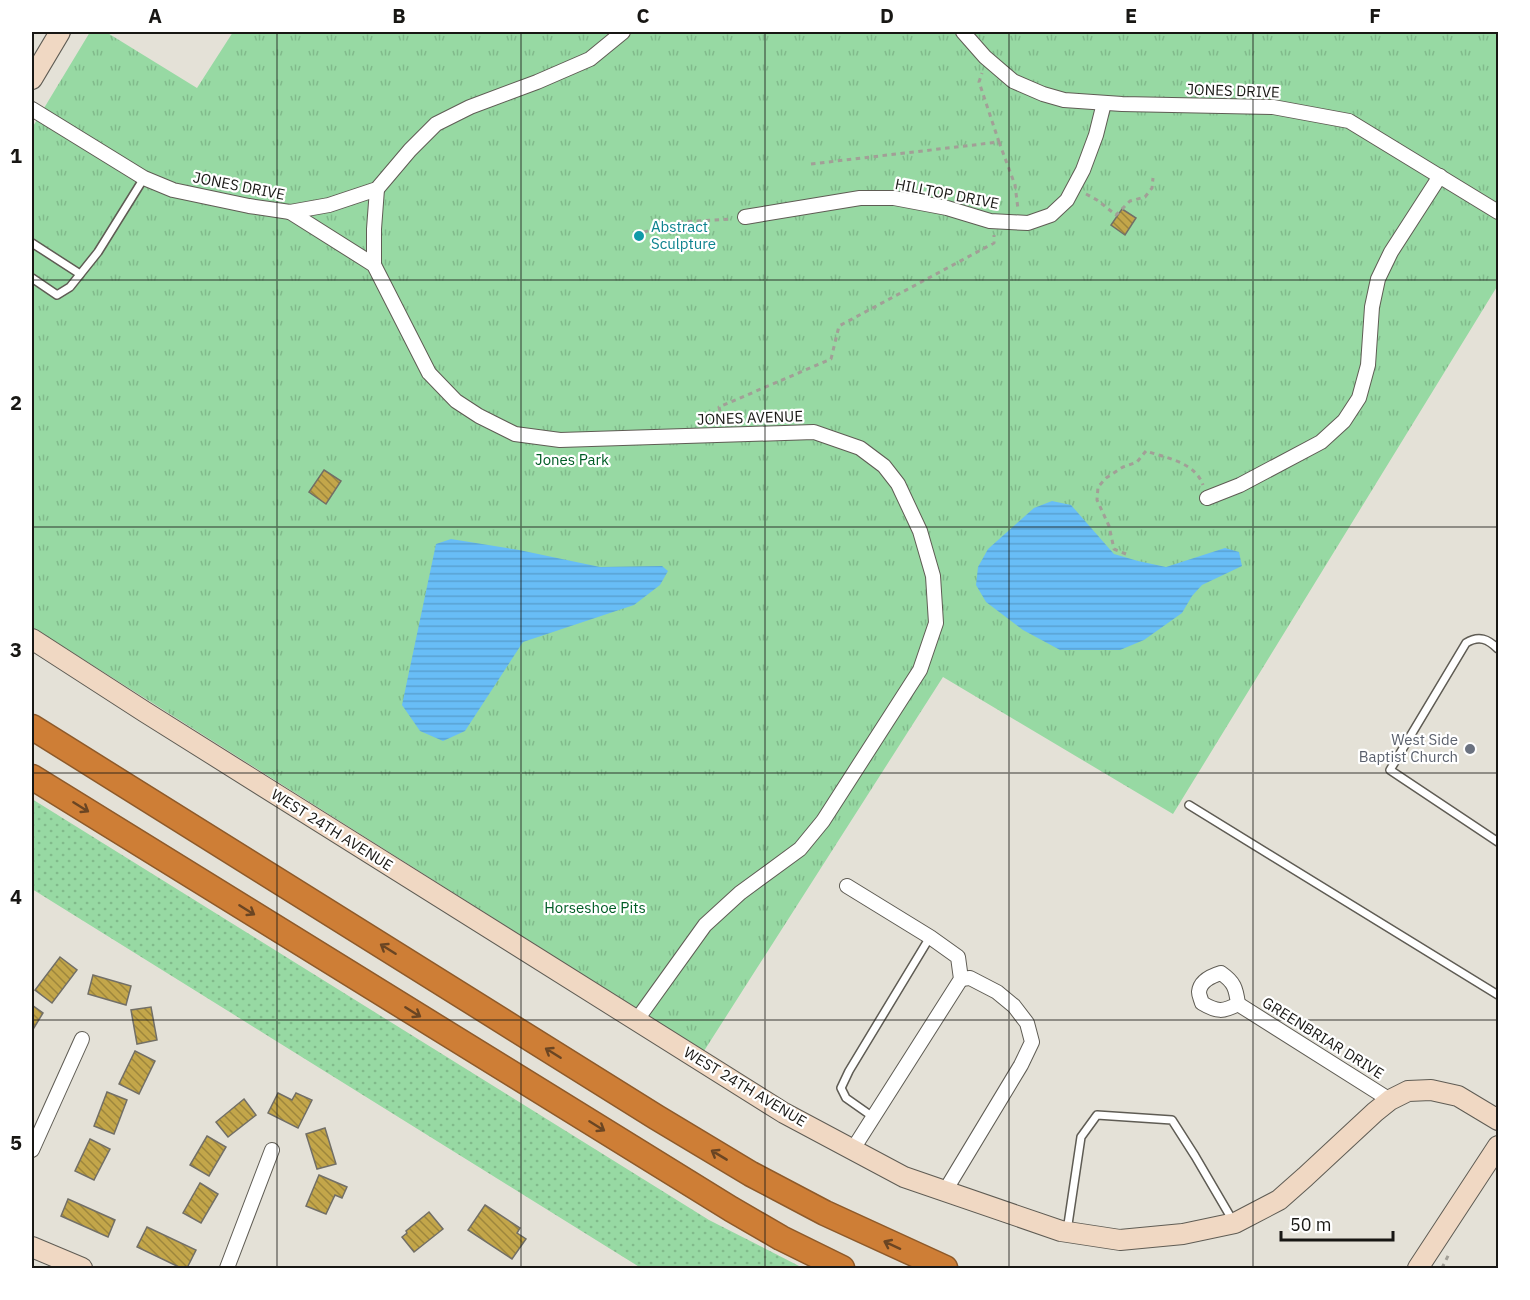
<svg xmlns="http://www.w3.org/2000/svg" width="1530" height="1300" viewBox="0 0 1530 1300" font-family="'IBM Plex Sans',sans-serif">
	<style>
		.grass { fill: url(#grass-dots) }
		.park { fill: url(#park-tufts) }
		.water { fill: url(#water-rules) }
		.building { fill: url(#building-back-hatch); stroke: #726f66; stroke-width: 1.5 }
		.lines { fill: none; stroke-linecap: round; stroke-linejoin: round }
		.lane-casing { stroke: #5f5c54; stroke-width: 10 }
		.street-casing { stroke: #5f5c54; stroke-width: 16 }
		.secondary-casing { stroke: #5f5c54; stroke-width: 22 }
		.highway-casing { stroke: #8e5a2a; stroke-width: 27 }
		.path { stroke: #a29f97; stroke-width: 3; stroke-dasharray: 4.5 4.5; stroke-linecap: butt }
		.lane { stroke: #fff; stroke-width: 7 }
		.street { stroke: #fff; stroke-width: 14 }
		.secondary { stroke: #f0d8c3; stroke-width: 20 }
		.highway { stroke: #ce7e36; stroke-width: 24 }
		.oneway { stroke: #6a4523 }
		.grid { fill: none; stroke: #181714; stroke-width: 1.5; stroke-opacity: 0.55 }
		.culture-dot { fill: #0f9aa8; stroke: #fff; stroke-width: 2 }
		.worship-dot { fill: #6b7280; stroke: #fff; stroke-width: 2 }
		.labels { text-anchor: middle; stroke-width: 4.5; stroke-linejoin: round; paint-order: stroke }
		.street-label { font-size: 15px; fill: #181714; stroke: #fff }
		.culture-label { font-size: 15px; fill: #0d838f; stroke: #fff; text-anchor: start }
		.park-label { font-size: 15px; fill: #005d26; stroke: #fff }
		.worship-label { font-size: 15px; fill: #5b616d; stroke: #fff; text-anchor: end }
		.neatline { fill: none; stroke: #181714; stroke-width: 2 }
		.grid-label { font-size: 20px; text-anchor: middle; font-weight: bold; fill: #181714 }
	</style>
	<defs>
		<pattern id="grass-dots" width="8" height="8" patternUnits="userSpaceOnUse" patternTransform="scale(1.5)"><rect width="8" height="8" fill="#97d9a3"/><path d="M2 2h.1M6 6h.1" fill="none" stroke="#81ba8b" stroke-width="1.8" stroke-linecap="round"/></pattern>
		<pattern id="park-tufts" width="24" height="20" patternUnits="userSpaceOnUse" patternTransform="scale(1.5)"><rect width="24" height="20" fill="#97d9a3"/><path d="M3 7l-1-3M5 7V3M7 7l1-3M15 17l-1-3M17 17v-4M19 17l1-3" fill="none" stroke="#81ba8b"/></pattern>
		<pattern id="water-rules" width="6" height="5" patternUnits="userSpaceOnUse" patternTransform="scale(1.5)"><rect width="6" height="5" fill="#68bdf6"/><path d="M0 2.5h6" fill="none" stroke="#59a2d2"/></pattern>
		<pattern id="building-back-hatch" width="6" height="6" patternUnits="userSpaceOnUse" patternTransform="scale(1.5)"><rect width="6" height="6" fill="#c3a64a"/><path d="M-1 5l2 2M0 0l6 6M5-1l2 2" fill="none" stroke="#9d863c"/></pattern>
	</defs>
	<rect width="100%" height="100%" fill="#e4e1d7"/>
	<!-- grass -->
	<polygon class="grass" points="32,799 709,1220 803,1268 641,1268 32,889"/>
	<!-- park -->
	<polygon class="park" points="90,32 106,32 197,88 233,32 1498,32 1498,285 1173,814 943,677 704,1051 32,627 32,128"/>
	<!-- water -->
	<g class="water">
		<polygon points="1052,501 1071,505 1114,554 1138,561 1166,567 1225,548 1239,552 1242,566 1202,585 1192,596 1182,613 1144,640 1120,650 1060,650 1023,630 986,602 976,585 978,567 988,549 1034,508"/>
		<polygon points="451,539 519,550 600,567 662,566 668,571 660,585 634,605 523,642 465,731 443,741 420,731 402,705 436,544"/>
	</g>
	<!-- building -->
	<g class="building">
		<polygon points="1122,209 1136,218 1125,235 1111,225"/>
		<polygon points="324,470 341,481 326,504 309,492"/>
		<polygon points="60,957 77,970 52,1003 35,990"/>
		<polygon points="93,975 131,986 126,1005 88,994"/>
		<polygon points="32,1005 43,1013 32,1031"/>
		<polygon points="151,1007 157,1040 137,1044 131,1010"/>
		<polygon points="135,1051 155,1061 139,1094 119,1084"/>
		<polygon points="107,1092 127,1100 114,1134 94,1126"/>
		<polygon points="278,1093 292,1100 296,1093 312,1100 298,1128 268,1113"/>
		<polygon points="244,1099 256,1115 228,1137 216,1122"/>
		<polygon points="325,1128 336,1164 317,1169 306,1134"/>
		<polygon points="207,1136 226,1147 209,1176 190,1165"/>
		<polygon points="90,1139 110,1149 94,1180 75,1171"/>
		<polygon points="319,1175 347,1187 342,1198 335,1195 326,1214 306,1206"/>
		<polygon points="200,1183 218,1194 201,1223 183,1213"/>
		<polygon points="68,1199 115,1220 108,1237 61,1216"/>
		<polygon points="485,1205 520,1228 517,1233 526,1239 512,1259 468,1230"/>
		<polygon points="429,1212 443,1229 414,1252 402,1237 407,1233 406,1231"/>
		<polygon points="147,1227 196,1250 187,1268 181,1268 137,1247"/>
	</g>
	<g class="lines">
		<defs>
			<g id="lane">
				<polyline points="32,243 80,274"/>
				<polyline points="32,278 57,295 70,287 98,252 144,178"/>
				<path d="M1498 649C1488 639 1479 635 1466 643L1390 770 1498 842"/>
				<polyline points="1189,805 1498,995"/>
				<polyline points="873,1117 846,1098 841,1088 849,1071 930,937"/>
				<polyline points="1067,1231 1081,1137 1097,1115 1172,1120 1195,1156 1233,1221"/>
			</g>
			<g id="street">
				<polyline points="963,32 985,57 1013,81 1043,94 1064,100 1122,104 1273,107 1349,121 1498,212"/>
				<polyline points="32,109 144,178 173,190 249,206 290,212 329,205 377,189 410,150 436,124 470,107 537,82 590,59 623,32"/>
				<polyline points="290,212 374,265 429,373 456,401 479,416 515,434 560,440 814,432 860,448 884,466 898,484 920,531 933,576 936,623 920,670 823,821 800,849 740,893 705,925 636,1021"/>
				<polyline points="745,217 860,198 894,198 947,208 990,221 1028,223 1051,215 1067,200 1083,170 1096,135 1104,103"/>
				<polyline points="374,265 374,229 377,189"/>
				<polyline points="1207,498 1240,485 1321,442 1344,421 1359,398 1368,365 1372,307 1378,279 1391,252 1440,176"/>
				<polyline points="847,886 930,937 958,957 961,979 853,1149"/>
				<path d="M1221 973C1234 982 1236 988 1238 1004 1223 1012 1217 1012 1202 1003 1201 999 1199 996 1199 992 1200 981 1211 976 1221 973Z"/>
				<polyline points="1238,1004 1390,1100"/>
				<polyline points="32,1150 82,1039"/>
				<polyline points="945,1191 1021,1065 1032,1042 1027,1023 1014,1006 997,992 970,978 961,979"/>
				<polyline points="227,1268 272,1150"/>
			</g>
			<g id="secondary">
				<polyline points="32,79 60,32"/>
				<polyline points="32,639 145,712 784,1113 904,1177 1061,1231 1120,1240 1183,1234 1235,1223 1279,1200 1305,1177 1375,1112 1390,1100 1408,1091 1431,1090 1458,1096 1498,1120"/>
				<polyline points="32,1247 82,1268"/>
				<polyline points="1418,1268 1498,1146"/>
			</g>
			<g id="highway">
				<polyline points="32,727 656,1117 751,1174 825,1213 945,1268"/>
				<polyline points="32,777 731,1209 781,1238 842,1268"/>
			</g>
		</defs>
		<!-- lane casing -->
		<use href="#lane" class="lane-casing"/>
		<!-- street casing -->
		<use href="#street" class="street-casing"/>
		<!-- secondary casing -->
		<use href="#secondary" class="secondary-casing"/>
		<!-- highway casing -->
		<use href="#highway" class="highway-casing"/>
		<!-- path -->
		<g class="path">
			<polyline points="999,142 1015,185 1018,209"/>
			<polyline points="811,164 999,142 979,82 982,73"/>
			<polyline points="1086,194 1097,200 1116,215 1130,201 1145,197 1152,188 1153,178"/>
			<polyline points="644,232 681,222 731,219"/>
			<polyline points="722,420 719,407 831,359 839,326 994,243 994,235"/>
			<path d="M1126 554 1114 549 1109 526 1097 500 1098 487 1106 478 1123 467 1137 462 1146 451C1166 458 1195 462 1203 485"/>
			<polyline points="1442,1268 1449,1254"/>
		</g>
		<!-- lane -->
		<use href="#lane" class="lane"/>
		<!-- street -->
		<use href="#street" class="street"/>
		<!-- secondary -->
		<use href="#secondary" class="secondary"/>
		<!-- highway -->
		<use href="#highway" class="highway"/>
	</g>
	<!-- one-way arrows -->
	<defs><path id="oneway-shaft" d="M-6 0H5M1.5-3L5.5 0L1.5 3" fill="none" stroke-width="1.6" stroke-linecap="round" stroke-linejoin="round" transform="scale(1.5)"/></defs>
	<g class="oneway">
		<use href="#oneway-shaft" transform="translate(81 807) rotate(32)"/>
		<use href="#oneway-shaft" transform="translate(247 910) rotate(32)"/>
		<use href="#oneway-shaft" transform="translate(388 949) rotate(-148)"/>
		<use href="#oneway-shaft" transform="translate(413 1012) rotate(32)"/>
		<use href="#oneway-shaft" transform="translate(553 1053) rotate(-148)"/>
		<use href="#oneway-shaft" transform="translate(597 1126) rotate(32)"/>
		<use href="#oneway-shaft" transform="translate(719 1155) rotate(-149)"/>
		<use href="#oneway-shaft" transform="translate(892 1245) rotate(-155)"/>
	</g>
	<!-- grid -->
	<path class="grid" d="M277 32V1268M521 32V1268M765 32V1268M1009 32V1268M1253 32V1268M32 280H1498M32 527H1498M32 773H1498M32 1020H1498"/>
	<!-- markers -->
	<circle class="culture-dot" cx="639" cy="236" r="6"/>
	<circle class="worship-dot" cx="1470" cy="749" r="6"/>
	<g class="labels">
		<!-- street labels -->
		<g class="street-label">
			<text transform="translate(1233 91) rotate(2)" y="5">JONES DRIVE</text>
			<text transform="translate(239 186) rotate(11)" y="5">JONES DRIVE</text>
			<text transform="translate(947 194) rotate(11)" y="5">HILLTOP DRIVE</text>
			<text transform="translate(750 418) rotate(-2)" y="5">JONES AVENUE</text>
			<text transform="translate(332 830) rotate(32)" y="5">WEST 24TH AVENUE</text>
			<text transform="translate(1323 1038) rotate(32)" y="5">GREENBRIAR DRIVE</text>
			<text transform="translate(745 1087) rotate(31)" y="5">WEST 24TH AVENUE</text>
		</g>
		<!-- culture labels -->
		<g class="culture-label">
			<text x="651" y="232">Abstract<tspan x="651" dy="17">Sculpture</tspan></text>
		</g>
		<!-- park labels -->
		<g class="park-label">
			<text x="572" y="465">Jones Park</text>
			<text x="595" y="913">Horseshoe Pits</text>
		</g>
		<!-- worship labels -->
		<g class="worship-label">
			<text x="1458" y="745">West Side<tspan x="1458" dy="17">Baptist Church</tspan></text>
		</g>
	</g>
	<!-- border -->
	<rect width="1530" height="1300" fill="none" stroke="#ffffff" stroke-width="66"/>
	<!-- scale -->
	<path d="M1281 1231v9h112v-9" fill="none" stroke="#181714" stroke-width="3"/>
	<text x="1290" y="1231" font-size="18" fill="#181714" stroke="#ffffff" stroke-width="4.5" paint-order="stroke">50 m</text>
	<rect x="33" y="33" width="1464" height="1234" class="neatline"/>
	<g class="grid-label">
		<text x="155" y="23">A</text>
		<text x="399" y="23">B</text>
		<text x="643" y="23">C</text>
		<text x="887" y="23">D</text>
		<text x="1131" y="23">E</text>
		<text x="1375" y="23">F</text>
		<text x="16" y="163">1</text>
		<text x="16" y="410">2</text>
		<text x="16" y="657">3</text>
		<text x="16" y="904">4</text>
		<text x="16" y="1150">5</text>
	</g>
</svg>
